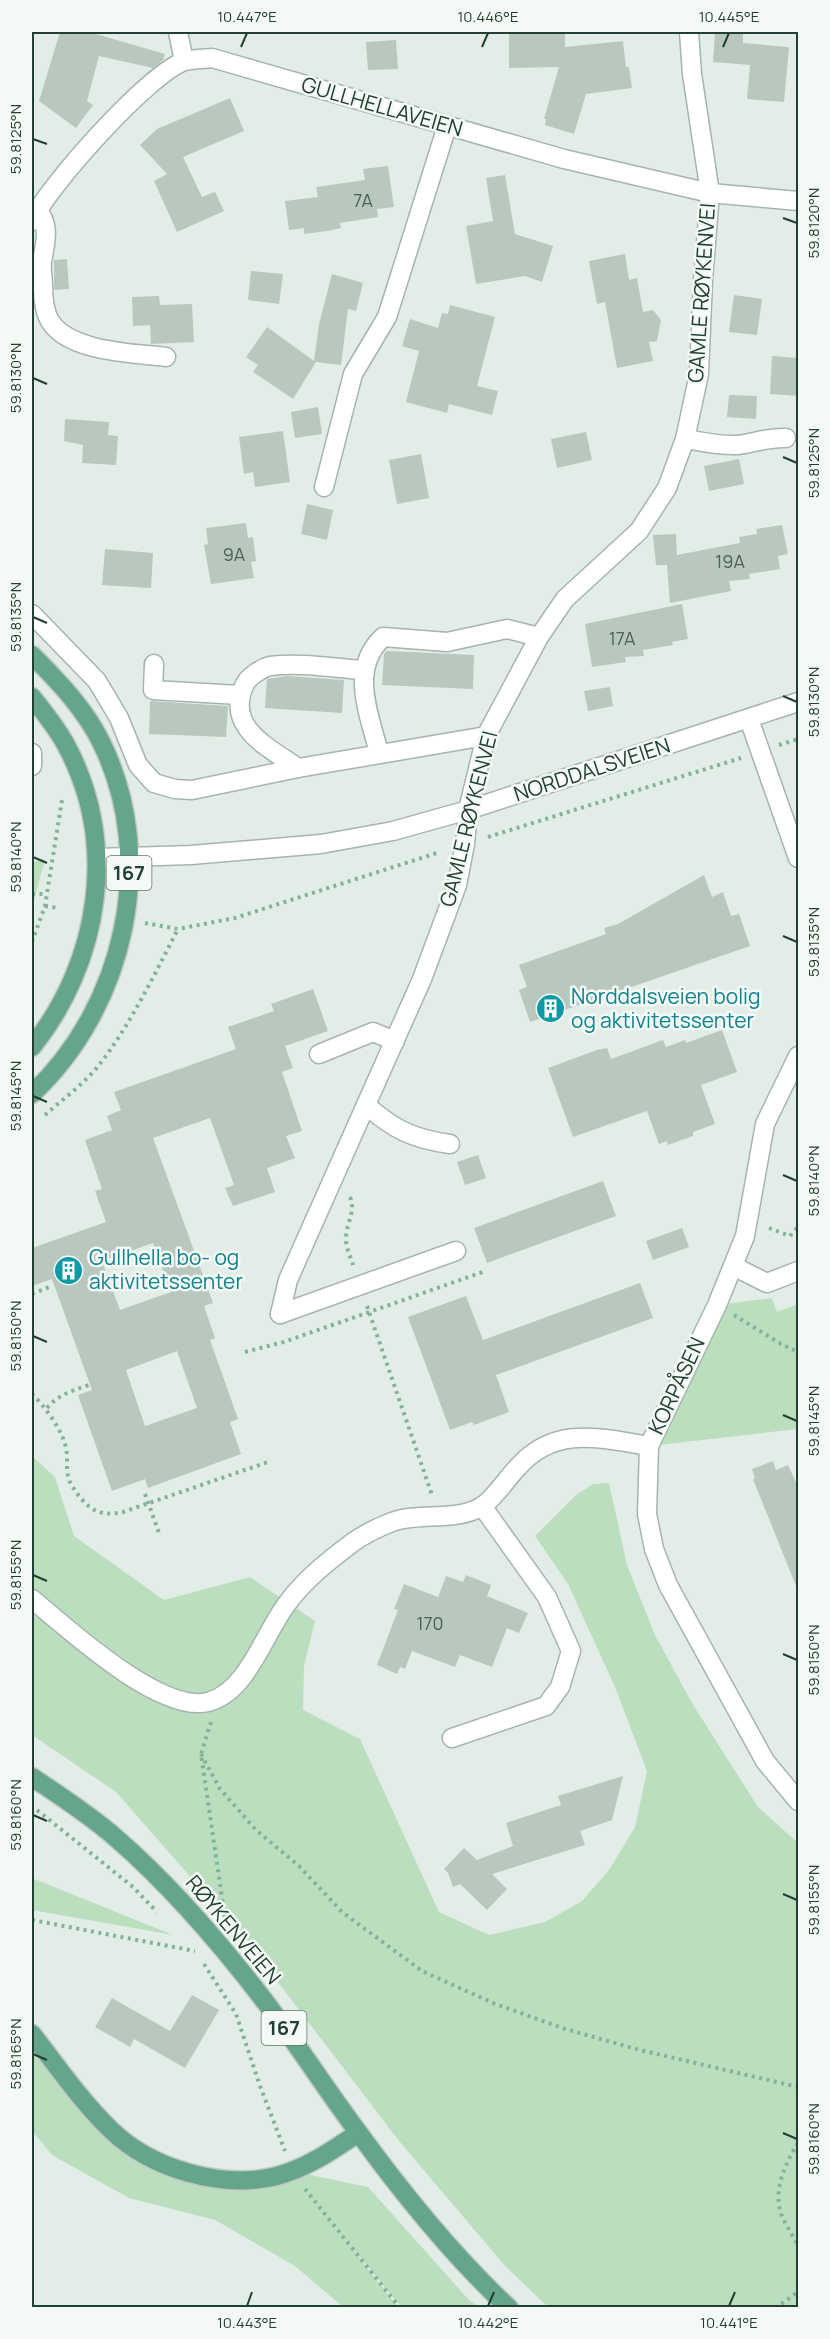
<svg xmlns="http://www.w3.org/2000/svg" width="830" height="2339" viewBox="0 0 830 2339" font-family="Manrope,sans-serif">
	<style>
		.green { fill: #bbdfbe }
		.building { fill: #b8c8bf; fill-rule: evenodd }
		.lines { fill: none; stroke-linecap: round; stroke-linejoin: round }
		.minor-casing { stroke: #a5b5ad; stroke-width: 21 }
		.major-casing { stroke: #c1c9c6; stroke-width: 21 }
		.path { stroke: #82b29a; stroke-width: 4; stroke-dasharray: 3 4.5; stroke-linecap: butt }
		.minor { stroke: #fff; stroke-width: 18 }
		.major { stroke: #65a589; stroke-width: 18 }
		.ticks { fill: none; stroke: #213f32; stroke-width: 2 }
		.labels { text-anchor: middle; stroke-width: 5; stroke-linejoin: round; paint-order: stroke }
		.number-label { font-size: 18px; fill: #476155 }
		.shield { fill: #f4f9f5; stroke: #60776c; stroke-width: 1.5 }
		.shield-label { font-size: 20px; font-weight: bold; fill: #213f32 }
		.street-label { font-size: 21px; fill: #213f32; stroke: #f4f9f5 }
		.culture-label { font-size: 21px; fill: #0d838f; stroke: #f4f9f5; text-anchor: start }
		.neatline { fill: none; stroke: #213f32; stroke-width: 2 }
		.ticks-label { font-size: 15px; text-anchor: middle; fill: #213f32 }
	</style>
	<rect width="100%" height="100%" fill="#e3ede7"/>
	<!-- green -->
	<g class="green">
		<polygon points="45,859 32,908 32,862"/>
		<polygon points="772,1298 777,1312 798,1304 798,1429 649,1446 717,1305"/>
		<polygon points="32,1456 55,1477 74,1536 164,1600 250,1577 315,1621 304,1666 303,1710 360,1739 439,1912 489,1935 545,1922 582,1901 609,1870 635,1827 647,1771 615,1687 568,1584 535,1536 576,1495 593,1484 609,1483 627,1565 655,1635 692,1703 758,1807 798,1843 798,2307 548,2307 505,2266 399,2141 245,1939 116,1792 32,1735"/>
		<polygon points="32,1878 173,1935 32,1910"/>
		<polygon points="32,2033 111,2130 162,2163 233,2181 292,2171 368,2187 470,2301 479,2307 401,2307 348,2243 398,2307 343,2307 295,2266 215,2220 129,2198 52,2155 32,2131"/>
	</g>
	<!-- building -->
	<g class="building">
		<polygon points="60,32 89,32 165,54 163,60 153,68 99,56 87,101 93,105 76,128 39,101"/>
		<polygon points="509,32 565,32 565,47 623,41 626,67 629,67 632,88 586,94 574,134 545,125 546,119 544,119 559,67 509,68"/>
		<polygon points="715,32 743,32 743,43 789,47 784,102 747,99 750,65 713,62"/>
		<polygon points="396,40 398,69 368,70 366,42"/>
		<polygon points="230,98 244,131 183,157 202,197 215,192 224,211 177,232 154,181 167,174 140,145 157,129"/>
		<polygon points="388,166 394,207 377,209 378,217 340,223 341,228 327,231 304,234 304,228 289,230 285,201 318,197 316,187 365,180 363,169"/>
		<polygon points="505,175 515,234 553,246 542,282 525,276 476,284 466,226 493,221 486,178"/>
		<polygon points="625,254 629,280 637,278 643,312 653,310 661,320 657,341 649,342 653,361 617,368 605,302 597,304 589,261"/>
		<polygon points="67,259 69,289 54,290 54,260"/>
		<polygon points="251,271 283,274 279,304 248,300"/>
		<polygon points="332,274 363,283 356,311 348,309 341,365 316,362 293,399 253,372 258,365 246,357 267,327 314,361 319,324"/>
		<polygon points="734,295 762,299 757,335 729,332"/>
		<polygon points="159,296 160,305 192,304 194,342 151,344 150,325 133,326 132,297"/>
		<polygon points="450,305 495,317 477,386 498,391 492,415 449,404 447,413 406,402 419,351 402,346 410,319 438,328 442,313 448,314"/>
		<polygon points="772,356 798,358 798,396 770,394"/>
		<polygon points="729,395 757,396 756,419 727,417"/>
		<polygon points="318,407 322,434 295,438 291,412"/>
		<polygon points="65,419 109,422 108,435 118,436 116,465 82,463 83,445 64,441"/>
		<polygon points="283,431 290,482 255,487 253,472 244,474 239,437"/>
		<polygon points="586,432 592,460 557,468 551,439"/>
		<polygon points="421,454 429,498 397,504 389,460"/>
		<polygon points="739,459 744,484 709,491 704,466"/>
		<polygon points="307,504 333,510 327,540 301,534"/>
		<polygon points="246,523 248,538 253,537 256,561 251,562 254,578 211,584 204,545 208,544 206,528"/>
		<polygon points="782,525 788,554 778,556 780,569 749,574 750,579 729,581 731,591 670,603 667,565 656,565 653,535 676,534 677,555 740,543 739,537 757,534 756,529"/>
		<polygon points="105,549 153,553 151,588 102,585"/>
		<polygon points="682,604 688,639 672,642 673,645 643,650 644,656 625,657 626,662 592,667 585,624"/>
		<polygon points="386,651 474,655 473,689 382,685 384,654"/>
		<polygon points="287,676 344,680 342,713 265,708 267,679"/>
		<polygon points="610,687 613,706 588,711 584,691"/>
		<polygon points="150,701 228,706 226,737 149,734"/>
		<polygon points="704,875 712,897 723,892 731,916 739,914 750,946 530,1022 519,990 527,987 519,965 606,934 604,928 618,924"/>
		<path d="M313 989 328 1031 285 1046 293 1068 282 1072 302 1131 286 1136 295 1158 267 1168 275 1192 233 1206 225 1188 234 1185 210 1118 153 1138 213 1303 204 1306 215 1338 210 1340 238 1419 230 1422 241 1454 148 1488 145 1479 112 1491 78 1395 92 1390 52 1279 32 1286V1248L106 1222 95 1191 102 1189 85 1140 112 1130 107 1116 121 1110 114 1092 236 1049 228 1027 274 1011 271 1004ZM153 1243 171 1292 120 1310 102 1261ZM177 1351 197 1408 145 1426 126 1370Z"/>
		<polygon points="722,1030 737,1072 701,1085 715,1124 693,1132 693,1136 668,1145 667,1141 659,1144 647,1111 573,1137 548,1068 597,1050 607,1048 611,1059 663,1040 666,1047 685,1040 686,1043"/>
		<polygon points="478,1155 486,1178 465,1185 457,1162"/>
		<polygon points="603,1181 616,1216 487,1263 474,1228"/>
		<polygon points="682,1228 689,1247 653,1260 646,1241"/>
		<polygon points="640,1283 653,1318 496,1375 509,1412 474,1425 472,1422 450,1430 408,1317 466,1296 483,1340"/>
		<polygon points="773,1461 776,1470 788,1465 798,1487 798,1591 753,1479 755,1478 752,1469"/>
		<polygon points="466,1575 491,1585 487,1596 528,1613 519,1633 507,1628 492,1667 460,1655 455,1667 412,1651 405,1669 400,1667 397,1674 377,1665 398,1610 394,1609 404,1584 438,1597 446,1576 463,1582"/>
		<polygon points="623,1776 612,1820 580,1831 585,1845 492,1874 507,1889 487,1910 460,1884 453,1887 448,1873 444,1869 464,1848 477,1860 513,1846 506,1823 561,1805 558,1796"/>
		<polygon points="192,1995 219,2010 185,2068 134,2039 130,2047 95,2027 112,1998 170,2031"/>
	</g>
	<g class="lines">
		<defs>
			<g id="minor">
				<polyline points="178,32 184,61"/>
				<path d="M37 210C51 225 45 244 42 262 41 270 43 278 43 285 43 297 44 311 50 321 69 352 133 353 166 357"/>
				<path d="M32 221C47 187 150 72 185 61 193 59 204 59 212 58L564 159 710 193 798 201"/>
				<path d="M685 439C703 442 720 446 738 445 754 443 769 437 786 438"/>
				<polyline points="324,487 353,374 387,317 447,126"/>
				<polyline points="32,614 97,681 119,718 138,765 154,783 175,789 192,790 298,768 486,736"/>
				<polyline points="154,664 153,690 239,695"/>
				<polyline points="749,719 798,858"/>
				<polyline points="32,753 32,766"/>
				<path d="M379 753C369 713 349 669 383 637L447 642 507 629 539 637"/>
				<path d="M298 768C268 747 224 727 245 684 248 677 262 668 270 666 301 662 333 668 363 670"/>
				<polyline points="97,858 191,855 321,844 393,831 468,810 798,702"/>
				<polyline points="319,1054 373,1032 395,1041"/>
				<polyline points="798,1056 765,1124 745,1236 717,1305 649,1446 647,1514 654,1549 668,1585 765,1761 798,1801"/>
				<path d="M366 1105C394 1130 414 1139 450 1144"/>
				<polyline points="733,1266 767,1283 798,1271"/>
				<polyline points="280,1314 288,1280 422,979 457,885 465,844 468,810 486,736 539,637 565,599 639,531 667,488 685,439 699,374 703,280 710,193 692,74 689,32"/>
				<polyline points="280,1314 456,1251"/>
				<path d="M32 1599C67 1628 160 1714 208 1702 223 1698 234 1688 243 1676 260 1654 270 1627 286 1605 303 1581 328 1561 352 1543 363 1535 379 1527 392 1522 420 1512 454 1522 481 1507 493 1500 508 1477 518 1467 555 1425 600 1438 649 1446"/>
				<polyline points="452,1738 546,1706 560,1687 571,1651 547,1597 482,1506"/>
			</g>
			<g id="major">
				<path d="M32 655C58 681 86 710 102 744 158 859 125 1007 32 1094"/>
				<path d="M32 697C44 712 57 728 66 745 119 843 100 962 32 1047"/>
				<path d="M32 1777C60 1796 90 1815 116 1838 169 1884 220 1943 263 1999 296 2042 325 2088 358 2132 403 2194 453 2256 509 2308"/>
				<path d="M32 2034C57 2066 81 2101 111 2130 151 2169 223 2190 277 2176 307 2168 333 2150 358 2133"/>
			</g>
		</defs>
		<!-- minor casing -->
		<use href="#minor" class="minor-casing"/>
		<!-- major casing -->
		<use href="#major" class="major-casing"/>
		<!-- path -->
		<g class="path">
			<polyline points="779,745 798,739"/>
			<polyline points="488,837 741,758"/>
			<polyline points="32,894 47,894"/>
			<polyline points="45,906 58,908"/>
			<polyline points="145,923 178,929 235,918 440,852"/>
			<polyline points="32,942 45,906 62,800"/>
			<path d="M45 1115C63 1099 84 1084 99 1065 131 1024 154 975 178 929"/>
			<path d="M350 1197C356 1212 347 1221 346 1236 345 1246 350 1255 353 1265"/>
			<polyline points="769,1228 790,1236 798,1227"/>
			<polyline points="32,1294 49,1287"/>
			<polyline points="367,1306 432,1495"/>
			<polyline points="734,1315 781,1344 798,1352"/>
			<polyline points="245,1352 284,1342 483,1272"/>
			<path d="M32 1394C45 1407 62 1429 66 1448 68 1457 66 1467 68 1476 69 1482 73 1487 76 1492 89 1510 100 1517 123 1512L271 1461"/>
			<path d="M47 1408C59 1394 72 1391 89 1385"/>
			<polyline points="145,1494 159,1533"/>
			<polyline points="211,1722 201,1754 225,1918"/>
			<polyline points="201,1754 220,1789 256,1830 300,1867 342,1912 422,1971 493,2003 565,2029 640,2050 798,2087"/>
			<polyline points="37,1810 133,1887 157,1912"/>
			<polyline points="32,1920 195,1951"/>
			<polyline points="204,1964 236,2014 260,2086 285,2151"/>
			<path d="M798 2143C785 2164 772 2191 782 2216 786 2226 793 2236 798 2245"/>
			<polyline points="305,2189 400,2308"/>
			<polyline points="775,2308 794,2295 798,2288"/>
		</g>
		<!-- minor -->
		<use href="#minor" class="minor"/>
		<!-- major -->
		<use href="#major" class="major"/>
	</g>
	<!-- ticks -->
	<path class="ticks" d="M241 47 247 33M482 47 488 33M723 47 729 33M33 139 47 144M783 218 797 223M33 378 47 384M783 457 797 463M33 617 47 623M783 696 797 702M33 857 47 863M783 936 797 942M33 1096 47 1102M783 1175 797 1181M33 1336 47 1342M783 1415 797 1421M33 1575 47 1581M783 1654 797 1660M33 1815 47 1821M783 1894 797 1900M33 2054 47 2060M783 2133 797 2139M247 2306 252 2292M488 2306 494 2292M729 2306 735 2292"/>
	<!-- icons -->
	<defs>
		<symbol id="building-disc" viewBox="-11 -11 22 22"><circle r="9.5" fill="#0f9aa8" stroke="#f4f9f5"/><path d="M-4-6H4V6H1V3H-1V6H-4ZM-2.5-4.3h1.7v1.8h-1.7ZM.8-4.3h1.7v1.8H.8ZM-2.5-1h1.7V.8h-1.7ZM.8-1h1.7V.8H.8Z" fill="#fff"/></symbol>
	</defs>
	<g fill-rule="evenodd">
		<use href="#building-disc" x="534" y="992" width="33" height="33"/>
		<use href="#building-disc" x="52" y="1254" width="33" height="33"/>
	</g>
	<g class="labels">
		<!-- number labels -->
		<g class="number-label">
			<text x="363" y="207">7A</text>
			<text x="234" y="561">9A</text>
			<text x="730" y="568">19A</text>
			<text x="622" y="645">17A</text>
			<text x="430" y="1630">170</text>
		</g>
		<!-- shield labels -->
		<g class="shield">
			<rect x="106.5" y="856" width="45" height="34" rx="4.5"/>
			<rect x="261.5" y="2011" width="45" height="34" rx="4.5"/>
		</g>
		<g class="shield-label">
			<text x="129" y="880">167</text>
			<text x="284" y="2035">167</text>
		</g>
		<!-- street labels -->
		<g class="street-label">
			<text transform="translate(382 107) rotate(16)" y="7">GULLHELLAVEIEN</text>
			<text transform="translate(702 293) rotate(-86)" y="7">GAMLE RØYKENVEI</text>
			<text transform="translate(592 770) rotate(-18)" y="7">NORDDALSVEIEN</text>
			<text transform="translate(469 819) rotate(-76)" y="7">GAMLE RØYKENVEI</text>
			<text transform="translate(677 1386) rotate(-65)" y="7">KORPÅSEN</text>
			<text transform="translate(233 1930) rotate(50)" y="7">RØYKENVEIEN</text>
		</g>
		<!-- culture labels -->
		<g class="culture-label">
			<text x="571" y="1004">Norddalsveien bolig<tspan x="571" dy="24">og aktivitetssenter</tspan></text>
			<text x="89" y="1265">Gullhella bo- og<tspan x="89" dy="24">aktivitetssenter</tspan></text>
		</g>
	</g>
	<!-- border -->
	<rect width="830" height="2339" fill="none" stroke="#f4f9f5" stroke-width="66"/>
	<rect x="33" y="33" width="764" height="2273" class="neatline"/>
	<g class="ticks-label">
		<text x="247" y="22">10.447°E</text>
		<text x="488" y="22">10.446°E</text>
		<text x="729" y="22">10.445°E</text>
		<text transform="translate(16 139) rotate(-90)" y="5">59.8125°N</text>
		<text transform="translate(814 223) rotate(-90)" y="5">59.8120°N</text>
		<text transform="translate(16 378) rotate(-90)" y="5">59.8130°N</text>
		<text transform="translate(814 463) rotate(-90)" y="5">59.8125°N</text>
		<text transform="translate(16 617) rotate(-90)" y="5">59.8135°N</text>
		<text transform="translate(814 702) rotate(-90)" y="5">59.8130°N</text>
		<text transform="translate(16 857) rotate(-90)" y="5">59.8140°N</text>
		<text transform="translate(814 942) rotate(-90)" y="5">59.8135°N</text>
		<text transform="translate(16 1096) rotate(-90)" y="5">59.8145°N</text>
		<text transform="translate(814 1181) rotate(-90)" y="5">59.8140°N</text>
		<text transform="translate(16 1336) rotate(-90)" y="5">59.8150°N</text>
		<text transform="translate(814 1421) rotate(-90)" y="5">59.8145°N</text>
		<text transform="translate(16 1575) rotate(-90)" y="5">59.8155°N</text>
		<text transform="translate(814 1660) rotate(-90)" y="5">59.8150°N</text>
		<text transform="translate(16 1815) rotate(-90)" y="5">59.8160°N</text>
		<text transform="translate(814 1900) rotate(-90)" y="5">59.8155°N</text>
		<text transform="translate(16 2054) rotate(-90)" y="5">59.8165°N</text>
		<text transform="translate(814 2139) rotate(-90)" y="5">59.8160°N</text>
		<text x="247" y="2328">10.443°E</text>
		<text x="488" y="2328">10.442°E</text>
		<text x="729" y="2328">10.441°E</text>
	</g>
</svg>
